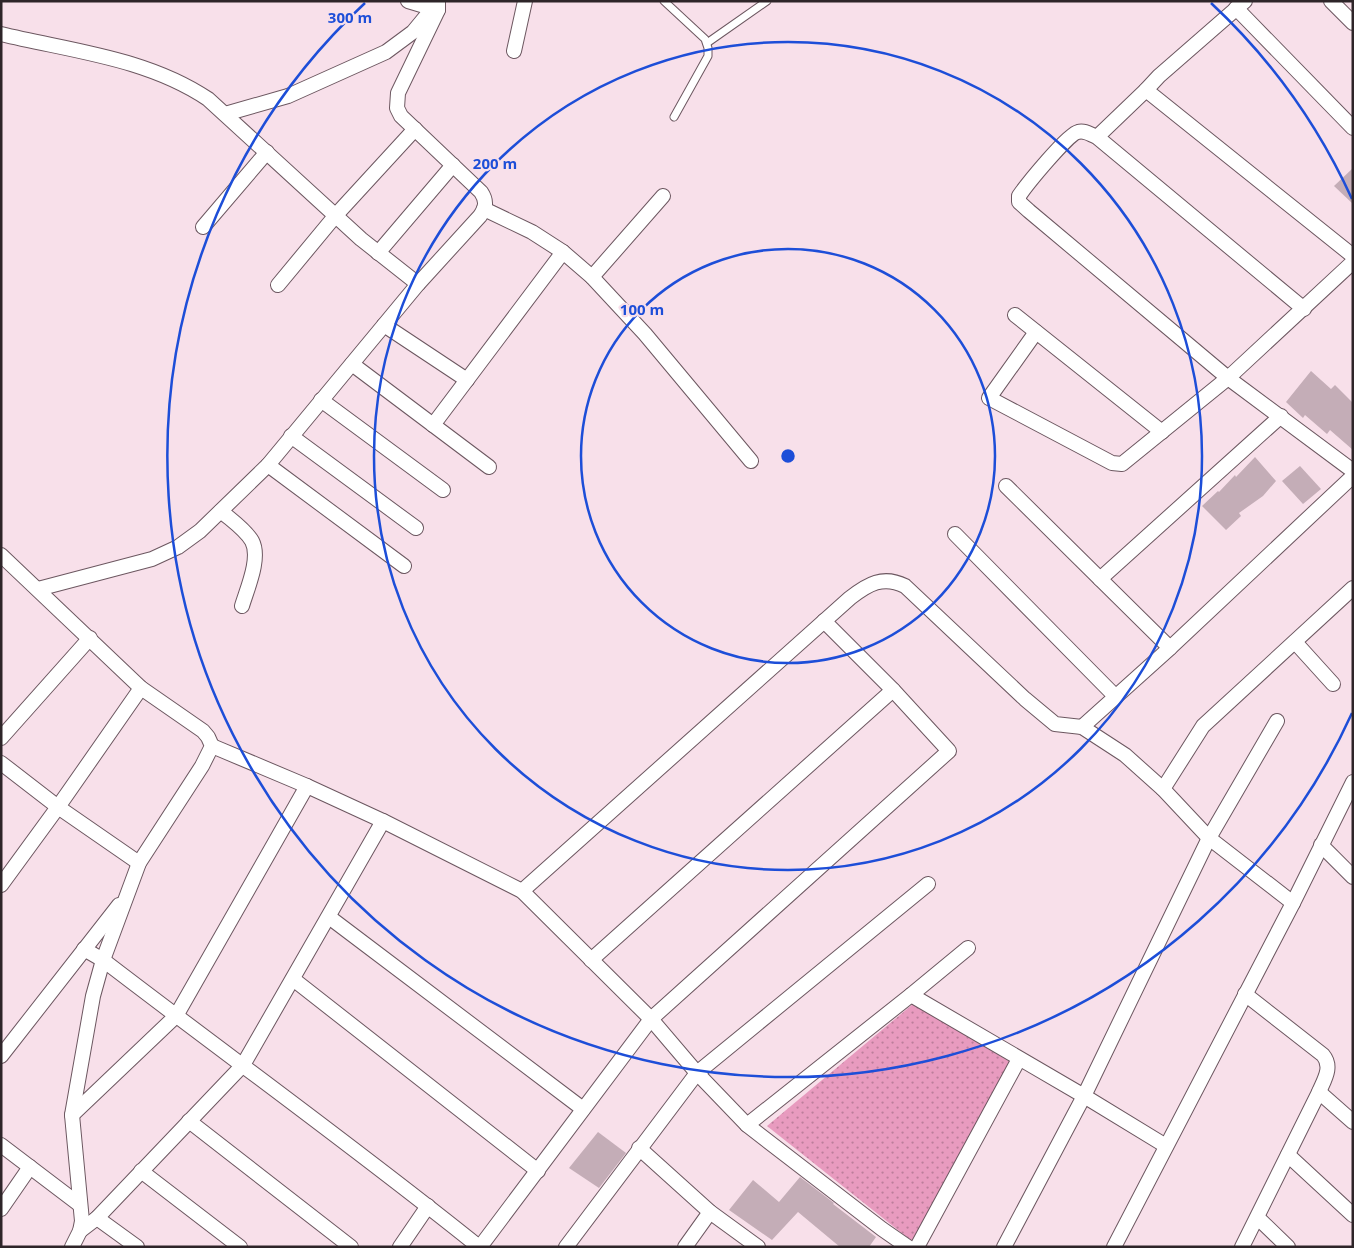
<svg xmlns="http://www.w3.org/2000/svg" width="1354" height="1248" viewBox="0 0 1354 1248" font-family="'Open Sans',sans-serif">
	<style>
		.park { fill: url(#park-dots) }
		.building { fill: #c4adb7 }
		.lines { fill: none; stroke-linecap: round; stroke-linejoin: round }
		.service-casing { stroke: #6c5760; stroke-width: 9 }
		.minor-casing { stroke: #6c5760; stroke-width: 16 }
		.service { stroke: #fff; stroke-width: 7 }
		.minor { stroke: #fff; stroke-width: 14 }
		.ring { fill: none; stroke: #1d4ed8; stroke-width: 2.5 }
		.centre { fill: #1d4ed8; stroke: #f8e0ea; stroke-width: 2.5 }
		.ring-label { font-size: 15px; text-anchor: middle; font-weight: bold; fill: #1d4ed8; stroke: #f8e0ea; stroke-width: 4.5; stroke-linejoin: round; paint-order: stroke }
	</style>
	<defs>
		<pattern id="park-dots" width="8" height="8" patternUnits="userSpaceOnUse" patternTransform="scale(1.25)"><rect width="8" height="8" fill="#e89bbf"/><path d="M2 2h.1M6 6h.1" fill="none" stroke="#bc7e9b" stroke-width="1.8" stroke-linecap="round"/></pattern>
	</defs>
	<rect width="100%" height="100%" fill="#f8e0ea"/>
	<!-- park -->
	<polygon class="park" points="913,1004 1010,1062 913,1242 767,1126"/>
	<!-- building -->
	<g class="building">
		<polygon points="1353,168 1353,204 1334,186"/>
		<polygon points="1311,371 1331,389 1335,385 1353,403 1353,450 1330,430 1327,434 1305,415 1303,418 1286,402"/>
		<polygon points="1255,457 1276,481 1263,496 1239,513 1241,516 1226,530 1202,506 1218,491 1219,492 1235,475 1236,477"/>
		<polygon points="1300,466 1321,489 1303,504 1282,481"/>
		<polygon points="598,1132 626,1153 599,1188 569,1168"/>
		<polygon points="800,1177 834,1203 833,1204 876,1237 869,1247 840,1247 798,1212 772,1240 729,1210 753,1180 779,1202"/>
	</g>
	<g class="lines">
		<defs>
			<g id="service">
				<polyline points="664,1 705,39 708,48 708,56 674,117"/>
				<polyline points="707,43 767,1"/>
			</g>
			<g id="minor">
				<polyline points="408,1 438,10"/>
				<polyline points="1331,1 1353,23"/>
				<polyline points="1236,8 1353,128"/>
				<path d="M1 34C71 51 147 58 208 99L361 239 418 284"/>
				<polyline points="514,51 525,1"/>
				<polyline points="1146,90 1353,256"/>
				<polyline points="225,114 288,96 386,52 413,32 432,9"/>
				<polyline points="1097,137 1146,90 1159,76 1245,1"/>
				<polyline points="484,209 532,232 563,252 592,277 645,334 751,461"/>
				<polyline points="203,227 267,152"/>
				<polyline points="378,253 453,165"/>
				<polyline points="592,277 663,196"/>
				<polyline points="278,285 336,215 415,129"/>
				<path d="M1304 309 1097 137C1091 135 1085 130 1078 132 1068 134 1027 184 1019 196V202L1029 211 1228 378 1353 471"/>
				<polyline points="1015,315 1162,432"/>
				<polyline points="384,325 467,380"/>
				<polyline points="1036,332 989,398 1112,463 1122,464 1228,378 1353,262"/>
				<polyline points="352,364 489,467"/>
				<polyline points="321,400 443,490"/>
				<polyline points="433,425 563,252"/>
				<polyline points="291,436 416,528"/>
				<polyline points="268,465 404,566"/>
				<polyline points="1006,486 1170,648"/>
				<path d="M221 511C231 520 245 529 252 541 261 558 247 589 242 606"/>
				<polyline points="955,534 1115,696"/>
				<polyline points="1,555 141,688 203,731 208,737 212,746 202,766 139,863 103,960 93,996 72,1115 82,1221 80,1231 72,1247"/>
				<polyline points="1100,579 1281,416"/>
				<path d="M38 589 152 559 178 547 200 531 268 465 418 284 480 216C486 207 487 201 481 192L401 116 397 108 398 93 438 10V1"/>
				<polyline points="1295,642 1333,684"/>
				<polyline points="1082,727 1170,648 1353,476"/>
				<polyline points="1,738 90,638"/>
				<polyline points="212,746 307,786 383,821 522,891 651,1019 697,1073 747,1125 882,1229 908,1247"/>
				<polyline points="1,763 58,807 139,863"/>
				<polyline points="1163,789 1203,726 1353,588"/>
				<polyline points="1321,845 1353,877"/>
				<polyline points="1,885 58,807 141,688"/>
				<path d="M522 891 850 598C868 584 883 575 905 586L1025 699 1055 724 1082 727 1125 755 1163 789 1209 838 1293 903"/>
				<polyline points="329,917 583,1109"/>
				<path d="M84 949 103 960C228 1056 356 1148 479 1247"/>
				<polyline points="591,960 893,690"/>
				<polyline points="293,979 538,1171"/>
				<polyline points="911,995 1084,1096 1166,1146"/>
				<polyline points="1,1056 119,905"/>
				<polyline points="1319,1092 1353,1122"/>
				<polyline points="72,1115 176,1016 307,786"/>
				<polyline points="189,1121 351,1247"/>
				<polyline points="747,1125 911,995 968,948"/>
				<polyline points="1,1145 80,1205"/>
				<polyline points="639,1148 710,1212 758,1247"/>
				<polyline points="1288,1155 1353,1215"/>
				<polyline points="141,1171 240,1247"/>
				<polyline points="1,1209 30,1167"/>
				<polyline points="97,1218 137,1247"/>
				<polyline points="1258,1218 1288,1247"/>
				<polyline points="80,1231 97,1218 243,1065 383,821"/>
				<polyline points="400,1247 428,1206"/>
				<polyline points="480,1247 651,1019 949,751 893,690 824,621"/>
				<polyline points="566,1247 697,1073 928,884"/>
				<polyline points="685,1247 710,1212"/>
				<polyline points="917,1247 1019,1059"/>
				<polyline points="1004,1247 1084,1096 1209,838 1277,721"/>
				<polyline points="1114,1247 1293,903 1353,782"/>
				<path d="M1242 1247 1319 1092C1324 1080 1333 1067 1323 1055L1245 994"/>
			</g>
		</defs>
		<!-- service casing -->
		<use href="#service" class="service-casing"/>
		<!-- minor casing -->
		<use href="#minor" class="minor-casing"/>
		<!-- service -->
		<use href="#service" class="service"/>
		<!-- minor -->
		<use href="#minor" class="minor"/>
	</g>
	<!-- distance rings -->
	<g class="ring">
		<circle cx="788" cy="456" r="207"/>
		<circle cx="788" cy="456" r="414"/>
		<path d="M1352 713A620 620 0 1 1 365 3M1211 3A620 620 0 0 1 1352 199"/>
	</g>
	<circle cx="788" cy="456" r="8" class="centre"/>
	<g class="ring-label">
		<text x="350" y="23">300 m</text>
		<text x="495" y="169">200 m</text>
		<text x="642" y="315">100 m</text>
	</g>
	<!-- border -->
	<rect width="1354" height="1248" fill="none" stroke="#2e2529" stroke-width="5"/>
</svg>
